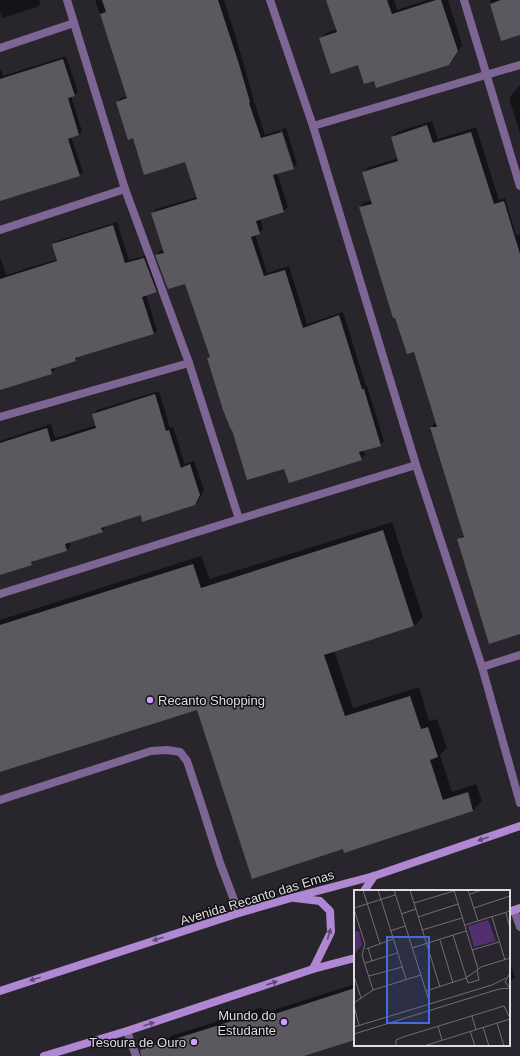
<svg xmlns="http://www.w3.org/2000/svg" width="520" height="1056" viewBox="0 0 520 1056" font-family="Helvetica,sans-serif">
	<style>
		.shadow { fill: #0007 }
		.building { fill: #5c5860 }
		.lines { fill: none; stroke-linecap: round; stroke-linejoin: round }
		.service { stroke: #7e6594; stroke-width: 8 }
		.minor { stroke: #7e6594; stroke-width: 8 }
		.secondary { stroke: #b087d3; stroke-width: 8 }
		.oneway { fill: #604b72 }
		.poi-dot { fill: #d19dfe; stroke: #110f12; stroke-width: 1.5 }
		.labels { text-anchor: middle; stroke-width: 3; stroke-linejoin: round; paint-order: stroke }
		.poi-label { font-size: 13px; fill: #dfdde1; stroke: #110f12; text-anchor: end }
		.street-label { font-size: 13px; fill: #dfdde1; stroke: #110f12 }
		.inset-road { fill: none; stroke: #726f74; stroke-width: 1 }
		.view { fill: #446bda; fill-opacity: 0.15; stroke: #446bda; stroke-width: 2 }
		.inset-edge { fill: none; stroke: #dfdde1; stroke-width: 2 }
	</style>
	<rect width="100%" height="100%" fill="#29252c"/>
	<!-- shadow -->
	<g class="shadow">
		<polygon points="0,0 39,0 41,4 37,7 2,18 0,12"/>
		<polygon points="95,0 224,0 235,34 253,97 253,98 265,135 280,130 292,167 294,167 277,173 288,207 284,211 260,218 263,229 259,233 255,234 267,273 289,266 307,324 343,312 366,386 367,386 384,441 380,445 363,449 365,455 361,459 284,468 233,428 208,358 210,356 186,282 156,255 160,251 164,250 153,213 156,209 197,197 186,161 133,137 117,102 121,98 128,96"/>
		<polygon points="327,0 394,0 397,10 427,0 448,0 462,45 454,59 449,64 374,80 359,64 321,38 326,33 337,29"/>
		<polygon points="490,0 520,0 520,35 501,40"/>
		<polygon points="66,56 78,92 74,95 71,96 82,131 79,134 71,137 83,172 79,175 0,200 0,69 1,69 3,76"/>
		<polygon points="520,85 520,134 509,98"/>
		<polygon points="432,121 438,139 476,127 499,200 505,198 516,235 520,234 520,633 458,540 465,534 431,427 436,422 414,350 360,207 364,202 372,201 363,172 367,168 399,158 392,137 397,132"/>
		<polygon points="286,128 297,164 294,167 282,129"/>
		<polygon points="117,222 129,260 148,255 160,288 157,292 146,295 157,330 154,334 79,357 75,360 55,366 55,369 52,373 0,389 0,259 1,259 6,275 58,259 53,244 57,241"/>
		<polygon points="159,391 170,428 173,427 185,464 194,461 204,490 199,500 195,505 142,514 106,525 106,527 102,531 69,541 71,545 67,550 36,559 32,564 0,574 0,441 51,424 55,438 96,425 93,415 97,410"/>
		<polygon points="392,522 423,617 414,626 334,650 353,708 419,687 429,721 437,719 447,748 440,755 452,792 476,784 482,801 473,810 345,851 344,848 197,708 0,771 0,620 201,556 210,579"/>
		<polygon points="509,960 515,977 509,983"/>
		<polygon points="355,984 355,1039 300,1056 168,1056 164,1043 171,1036 262,1007 264,1013"/>
	</g>
	<!-- building -->
	<g class="building">
		<polygon points="102,0 218,0 239,64 250,102 249,103 261,138 282,132 294,169 273,175 284,212 256,221 260,234 251,237 264,276 285,270 303,328 339,315 362,389 364,389 381,446 359,452 362,460 289,483 284,469 247,480 232,430 231,430 223,410 207,358 210,357 185,284 168,289 155,255 164,253 151,213 197,199 185,162 144,175 133,138 128,140 116,102 127,98 100,14 106,12"/>
		<polygon points="326,0 387,0 392,14 436,0 441,0 458,51 449,65 376,88 374,81 364,84 358,65 331,74 319,38 337,32"/>
		<polygon points="501,0 520,0 520,35 501,41 490,4"/>
		<polygon points="63,59 75,96 68,98 79,135 68,139 80,176 0,201 0,79"/>
		<polygon points="427,125 433,143 471,132 494,204 504,201 520,254 520,634 489,644 457,539 464,537 430,427 437,427 414,352 407,354 395,318 393,318 359,207 372,204 362,172 398,161 391,137"/>
		<polygon points="113,225 125,263 144,258 157,292 142,297 154,334 75,358 76,361 51,369 52,374 0,390 0,279 57,261 52,244"/>
		<polygon points="155,394 166,431 169,430 181,468 190,464 200,495 195,505 142,522 141,515 101,528 103,532 65,544 67,551 31,562 32,565 0,575 0,443 47,428 51,442 96,428 92,414"/>
		<polygon points="383,530 414,626 324,655 345,716 410,696 421,729 428,727 438,757 430,760 443,800 468,792 473,811 344,853 343,849 252,879 197,710 0,772 0,625 193,564 201,588"/>
		<polygon points="355,988 355,1040 342,1044 304,1056 141,1056 140,1050 254,1014 256,1020"/>
	</g>
	<g class="lines">
		<!-- service -->
		<g class="service">
			<polyline points="0,800 151,751 167,750 180,752 187,761 201,803 220,863 239,913"/>
			<polyline points="514,910 520,927"/>
			<polyline points="127,1031 136,1056"/>
		</g>
		<!-- minor -->
		<g class="minor">
			<polyline points="67,0 125,189 189,363 239,519"/>
			<polyline points="270,0 313,126 416,465 482,667 520,803"/>
			<polyline points="464,0 520,186"/>
			<polyline points="0,48 74,23"/>
			<polyline points="313,126 520,65"/>
			<polyline points="0,230 125,189"/>
			<polyline points="0,417 189,363"/>
			<polyline points="0,594 239,519 416,465"/>
			<polyline points="482,667 520,655"/>
		</g>
		<!-- secondary -->
		<g class="secondary">
			<polyline points="364,891 374,876"/>
			<polyline points="295,898 320,901 330,911 331,932 313,969"/>
			<polyline points="509,912 520,908"/>
			<polyline points="0,991 239,913 291,898 374,876 520,826"/>
			<polyline points="44,1056 127,1031 313,969 355,958"/>
		</g>
	</g>
	<!-- one-way arrows -->
	<defs><path id="oneway-solid" d="M-6-.8H1V-3.2L6.5 0L1 3.2V.8H-6Z"/></defs>
	<g class="oneway">
		<use href="#oneway-solid" transform="translate(483 839) rotate(161)"/>
		<use href="#oneway-solid" transform="translate(329 934) rotate(-74)"/>
		<use href="#oneway-solid" transform="translate(158 939) rotate(162)"/>
		<use href="#oneway-solid" transform="translate(35 979) rotate(162)"/>
		<use href="#oneway-solid" transform="translate(272 983) rotate(-19)"/>
		<use href="#oneway-solid" transform="translate(149 1024) rotate(-19)"/>
	</g>
	<!-- markers -->
	<g class="poi-dot">
		<circle cx="150" cy="700" r="4"/>
		<circle cx="284" cy="1022" r="4"/>
		<circle cx="194" cy="1042" r="4"/>
	</g>
	<g class="labels">
		<!-- poi labels -->
		<g class="poi-label">
			<text x="158" y="705" text-anchor="start">Recanto Shopping</text>
			<text x="276" y="1020">Mundo do<tspan x="276" dy="15">Estudante</tspan></text>
			<text x="186" y="1047">Tesoura de Ouro</text>
		</g>
		<!-- street labels -->
		<g class="street-label">
			<text transform="translate(257 897) rotate(-17)" y="5">Avenida Recanto das Emas</text>
		</g>
	</g>
	<!-- overview -->
	<g transform="translate(354 890)">
		<rect width="156" height="156" fill="#29252c"/>
		<path d="M134 30 142 51 120 57 114 36ZM5 41 8 55 0 64V42Z" fill="#522f6d"/>
		<path class="inset-road" d="M9 0 26 54M24 0 52 89M40 0 76 114M56 0 86 97M100 0 124 79M114 0 124 31M116 4 128 0M60 13 100 1M0 18 41 5M120 18 156 6M0 19 11 54 8 65 19 100M152 23 156 38M47 24 62 19M64 27 104 14M138 27 151 70M111 35 156 21M68 40 108 28M36 41 51 36M99 45 114 93 125 90 123 80M86 50 99 93M14 58 18 71M58 58 112 41M12 59 39 49M118 60 145 52M11 73 43 63M0 86 7 108M15 86 48 77M156 98 151 92 156 83M72 101 112 88 127 77 156 68M0 113 19 100 67 85M0 116 5 135M118 126 122 140M143 133 150 156M84 136 88 150M0 137 138 95 152 88M129 137 135 156M116 141 121 156M0 144 145 99 156 98M42 156V150L49 147 150 116 156 128M70 156 156 129"/>
		<path class="view" d="M33 47H75V133H33Z"/>
		<rect width="156" height="156" class="inset-edge"/>
	</g>
</svg>
